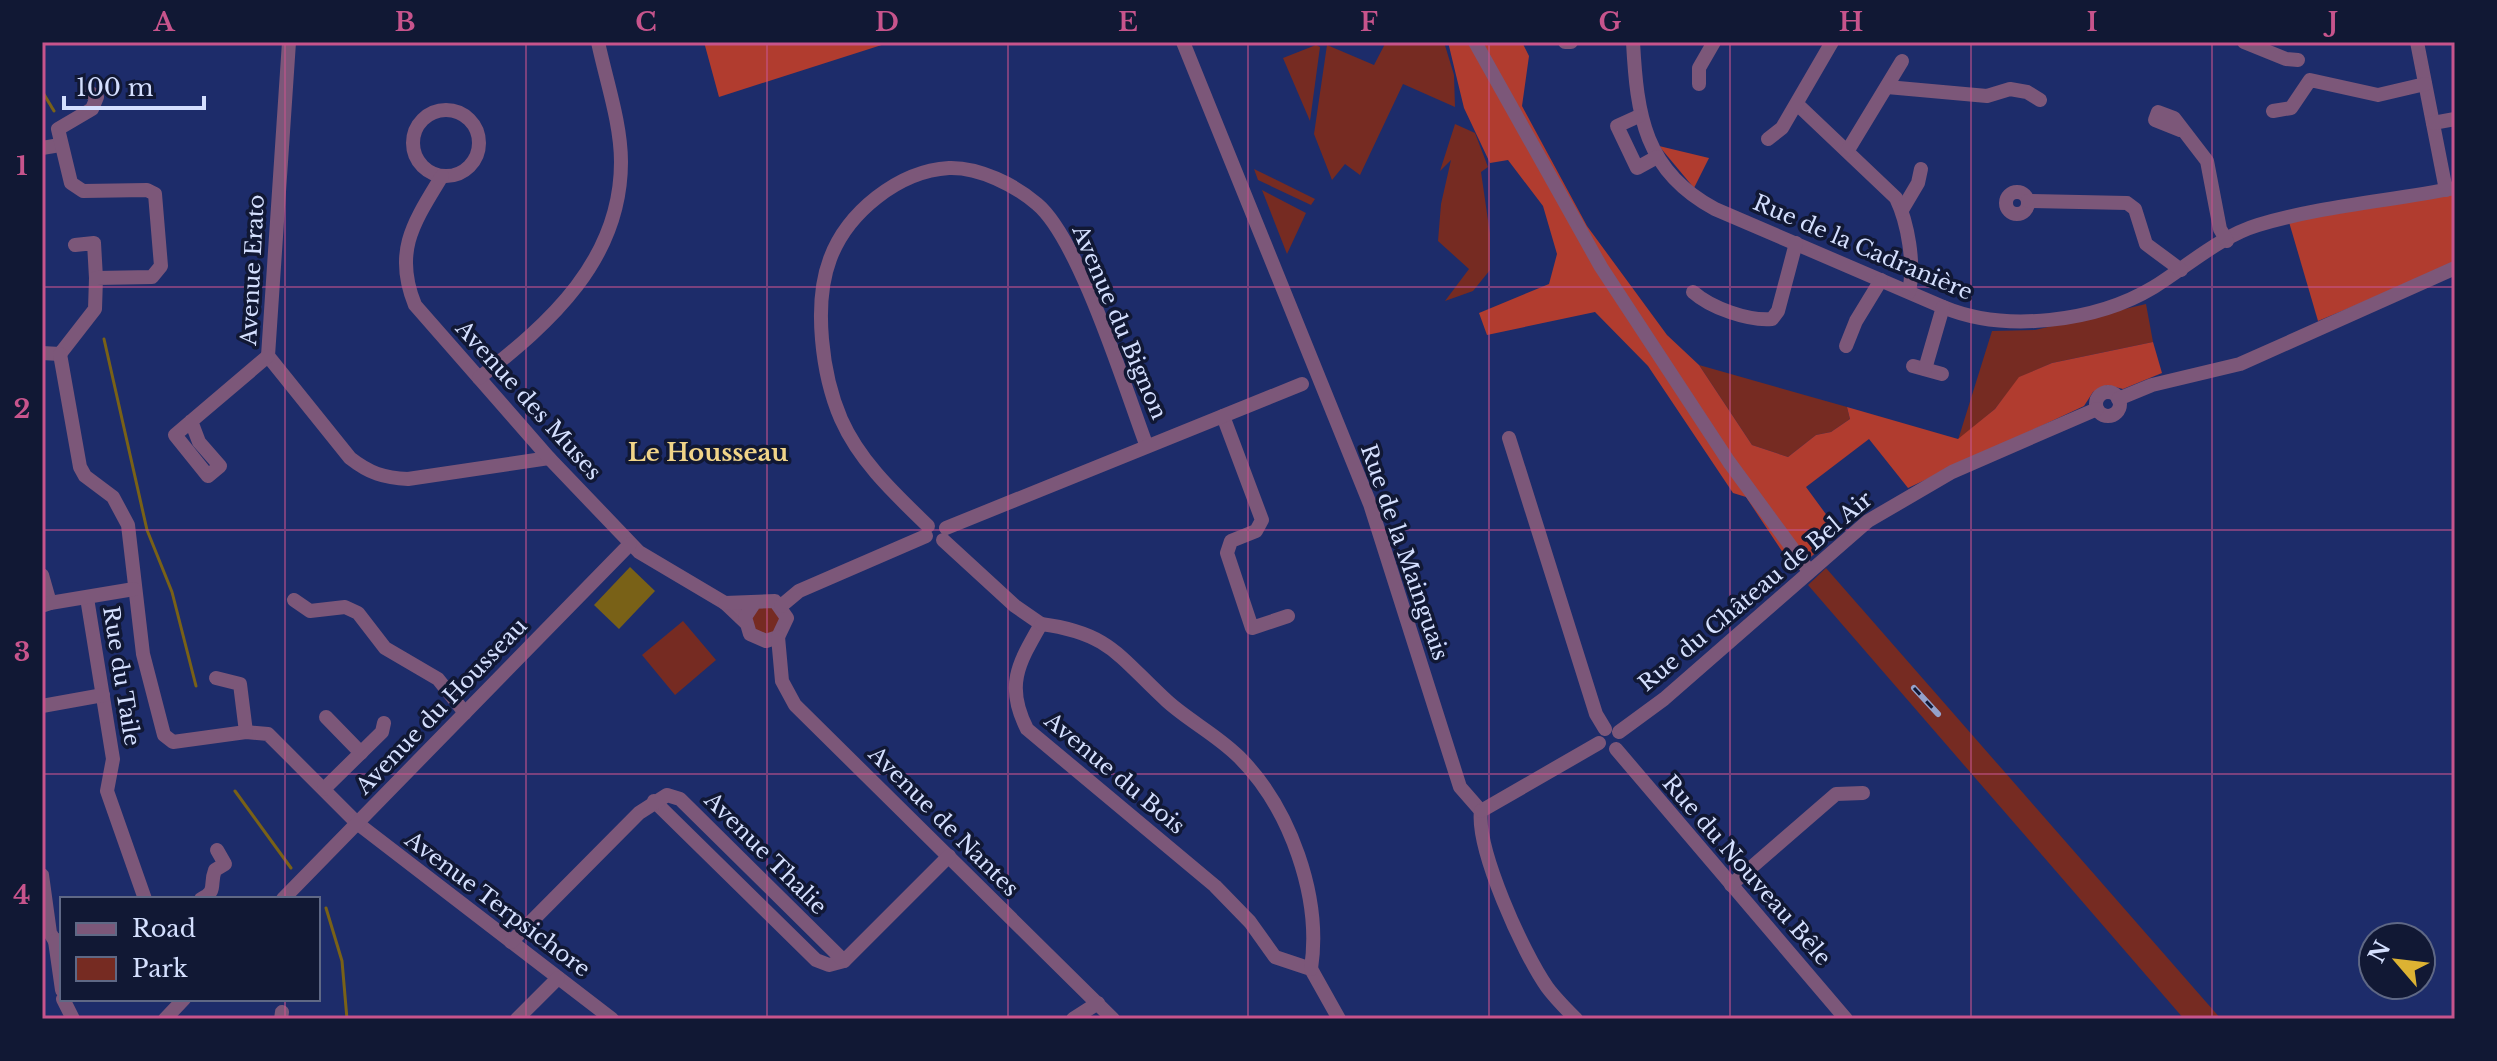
<svg xmlns="http://www.w3.org/2000/svg" width="2497" height="1061" viewBox="0 0 2497 1061" font-family="'Libre Baskerville',serif">
	<style>
		.green { fill: #762b22 }
		.forest { fill: #b13c2f }
		.water { fill: #796117 }
		.lines { fill: none; stroke-linecap: round; stroke-linejoin: round }
		.stream { stroke: #796117; stroke-width: 3 }
		.minor { stroke: #7c5779; stroke-width: 14 }
		.rail-casing { stroke: #94a1cb; stroke-width: 6 }
		.rail { stroke: #111834; stroke-width: 3; stroke-dasharray: 9; stroke-linecap: butt }
		.grid { fill: none; stroke: #c7548c; stroke-width: 2; stroke-opacity: 0.55 }
		.labels { text-anchor: middle; stroke-width: 7; stroke-linejoin: round; paint-order: stroke }
		.street-label { font-size: 22px; fill: #d4dffe; stroke: #111834 }
		.neighbourhood-label { font-size: 24px; font-weight: bold; fill: #f1d488; stroke: #111834 }
		.neatline { fill: none; stroke: #c7548c; stroke-width: 3 }
		.grid-label { font-size: 26px; text-anchor: middle; font-weight: bold; fill: #c7548c }
	</style>
	<rect width="100%" height="100%" fill="#1d2c6a"/>
	<!-- green -->
	<g class="green">
		<polygon points="1386,42 1444,42 1454,75 1455,107 1403,84 1360,175 1345,164 1332,180 1314,134 1327,45 1374,65"/>
		<polygon points="1316,45 1320,47 1310,121 1283,58"/>
		<polygon points="1455,124 1475,133 1488,167 1481,172 1490,234 1490,270 1473,291 1445,301 1469,269 1438,241 1441,204 1451,160 1440,171"/>
		<polygon points="1254,169 1315,199 1311,205 1258,180"/>
		<polygon points="1262,190 1306,213 1287,254"/>
		<polygon points="2146,304 2153,342 2052,363 2020,377 1995,409 1958,440 1992,331 2035,330"/>
		<polygon points="1699,365 1847,407 1850,419 1831,432 1816,435 1788,457 1752,445"/>
		<polygon points="1826,568 2221,1019 2184,1019 1808,585"/>
		<polygon points="761,603 781,612 777,633 756,635 749,615"/>
		<polygon points="683,621 716,660 675,695 642,655"/>
	</g>
	<!-- forest -->
	<g class="forest">
		<polygon points="704,42 891,42 719,97"/>
		<polygon points="1448,42 1522,42 1529,56 1522,106 1587,226 1667,335 1699,365 1752,445 1788,457 1816,435 1831,432 1850,419 1847,407 1958,439 1995,409 2019,377 2052,363 2153,342 2162,373 2123,389 2107,385 2093,392 2084,406 1908,488 1869,439 1806,487 1839,532 1795,571 1746,497 1733,493 1648,366 1595,312 1487,335 1479,313 1549,284 1557,254 1543,206 1508,160 1490,163 1464,108"/>
		<polygon points="1659,146 1709,158 1694,188"/>
		<polygon points="2455,192 2455,264 2318,321 2289,222"/>
	</g>
	<!-- water -->
	<polygon class="water" points="630,567 655,591 619,629 594,605"/>
	<g class="lines">
		<!-- stream -->
		<g class="stream">
			<polyline points="42,91 54,111"/>
			<polyline points="104,339 147,530 172,592 196,686"/>
			<polyline points="235,791 291,868"/>
			<polyline points="326,908 342,961 347,1019"/>
		</g>
		<!-- minor -->
		<g class="minor">
			<path d="M289 42 268 356 350 458C369 473 384 478 408 479L549 458"/>
			<polyline points="1183,42 1370,504 1460,787 1481,811"/>
			<polyline points="1475,42 1601,267 1729,462 1809,571"/>
			<polyline points="1565,42 1571,42"/>
			<path d="M1633 42C1637 115 1644 171 1715 209L1943 307C2005 333 2096 322 2154 287 2186 267 2221 236 2258 225 2321 206 2390 201 2455 188"/>
			<polyline points="2244,42 2286,59 2298,60"/>
			<polyline points="2417,42 2446,190"/>
			<polyline points="1699,84 1699,68 1714,42"/>
			<polyline points="1887,87 1987,96 2010,89 2027,92 2040,100"/>
			<path d="M1797 104 1896 198C1908 223 1915 264 1909 292"/>
			<circle cx="446" cy="143" r="33"/>
			<polyline points="2273,111 2291,108 2310,80 2378,95 2425,84"/>
			<polyline points="1639,116 1617,126 1637,168 1657,157"/>
			<polyline points="2433,123 2455,119"/>
			<polyline points="2180,130 2155,120 2158,112 2174,118 2207,161 2220,229 2227,241"/>
			<polyline points="1768,139 1782,128 1832,42"/>
			<polyline points="42,148 60,145"/>
			<polyline points="1848,150 1902,61"/>
			<path d="M442 176C414 222 393 251 415 305L549 458 639 552 725 603 745 622"/>
			<circle cx="2017" cy="203" r="11"/>
			<polyline points="2028,201 2127,203 2135,209 2146,244 2181,270"/>
			<polyline points="1902,210 1918,183 1921,169"/>
			<polyline points="75,245 94,243 96,278"/>
			<path d="M1693 292C1711 308 1748 321 1772 319L1778 311 1796 243"/>
			<polyline points="1846,346 1856,321 1881,280"/>
			<polyline points="42,353 60,354 95,309 96,278 152,277 161,266 155,194 147,190 83,191 71,183 58,129 92,109 97,97 86,90"/>
			<polyline points="60,354 80,467 85,476 113,497 128,525 143,654 164,735 173,742 246,732 268,734 357,823 612,1019"/>
			<polyline points="1913,366 1942,374"/>
			<polyline points="1925,369 1943,307"/>
			<path d="M479 378C550 323 621 260 621 162 621 123 606 80 598 42"/>
			<circle cx="2108" cy="404" r="12"/>
			<polyline points="2118,399 2152,385 2240,364 2455,268"/>
			<polyline points="1223,416 1262,520 1256,531 1231,541 1227,553 1252,628 1288,616"/>
			<polyline points="191,421 199,442 220,466 208,476 175,435 268,356"/>
			<polyline points="1509,438 1596,714 1605,729"/>
			<path d="M928 526C895 494 860 462 841 419 822 375 813 304 830 259 847 213 898 171 949 168 979 167 1015 185 1037 204 1079 239 1125 388 1146 444"/>
			<polyline points="946,528 1302,384"/>
			<path d="M943 540 1015 606 1041 624C1018 664 1005 686 1027 729L1215 886 1250 922 1275 957 1311 969 1339 1019"/>
			<polyline points="42,575 50,603 44,605"/>
			<polyline points="87,598 113,759 107,791 145,899"/>
			<polyline points="294,600 310,611 345,607 358,613 385,648 438,679 465,713"/>
			<polyline points="50,603 134,589"/>
			<polyline points="725,603 775,601 787,618 778,637 766,641 750,634 745,617 755,602"/>
			<polyline points="781,606 799,591 926,536"/>
			<path d="M1041 624C1110 633 1119 657 1167 701 1189 721 1217 735 1239 757 1290 808 1322 897 1311 969"/>
			<polyline points="778,637 782,681 795,705 1113,1019"/>
			<polyline points="216,678 240,684 246,732"/>
			<polyline points="42,706 103,695"/>
			<polyline points="326,717 361,753"/>
			<polyline points="1619,732 1664,699 1868,521 1952,472 2097,409"/>
			<polyline points="1616,749 1846,1019"/>
			<polyline points="324,789 382,732 384,723"/>
			<polyline points="654,801 816,960 829,965 844,961"/>
			<path d="M1481 811C1476 849 1523 953 1547 987 1555 998 1566 1009 1576 1019"/>
			<polyline points="1481,811 1599,743"/>
			<polyline points="42,875 50,933 55,941 62,940"/>
			<polyline points="1731,885 1836,794 1863,793"/>
			<path d="M201 899C218 891 209 885 215 870L225 864 217 850"/>
			<polyline points="283,899 630,544"/>
			<polyline points="55,941 62,990"/>
			<polyline points="511,942 639,813 667,795 680,799 844,961 949,856"/>
			<polyline points="63,999 73,1019"/>
			<polyline points="165,1019 184,999"/>
			<polyline points="281,1019 282,1012"/>
			<polyline points="517,1019 558,978"/>
			<polyline points="1073,1019 1098,1003"/>
		</g>
		<defs>
			<polyline id="rail" points="1914,688 1938,714"/>
		</defs>
		<!-- rail casing -->
		<use href="#rail" class="rail-casing"/>
		<!-- rail -->
		<use href="#rail" class="rail"/>
	</g>
	<!-- grid -->
	<path class="grid" d="M285 42V899M526 42V1019M767 42V1019M1008 42V1019M1248 42V1019M1489 42V1019M1730 42V1019M1971 42V1019M2212 42V1019M42 287H2455M42 530H2455M42 774H2455M285 999V1019"/>
	<g class="labels">
		<!-- street labels -->
		<g class="street-label">
			<text transform="translate(1863 247) rotate(23)" y="8">Rue de la Cadranière</text>
			<text transform="translate(252 270) rotate(-87)" y="8">Avenue Erato</text>
			<text transform="translate(1120 322) rotate(67)" y="8">Avenue du Bignon</text>
			<text transform="translate(529 400) rotate(48)" y="8">Avenue des Muses</text>
			<text transform="translate(1405 552) rotate(71)" y="8">Rue de la Mainguais</text>
			<text transform="translate(1755 591) rotate(-40)" y="8">Rue du Château de Bel Air</text>
			<text transform="translate(122 676) rotate(81)" y="8">Rue du Taile</text>
			<text transform="translate(441 706) rotate(-46)" y="8">Avenue du Housseau</text>
			<text transform="translate(1115 773) rotate(40)" y="8">Avenue du Bois</text>
			<text transform="translate(944 821) rotate(45)" y="8">Avenue de Nantes</text>
			<text transform="translate(766 853) rotate(45)" y="8">Avenue Thalie</text>
			<text transform="translate(1747 870) rotate(49)" y="8">Rue du Nouveau Bêle</text>
			<text transform="translate(498 904) rotate(37)" y="8">Avenue Terpsichore</text>
		</g>
		<!-- neighbourhood labels -->
		<g class="neighbourhood-label">
			<text x="708" y="461">Le Housseau</text>
		</g>
	</g>
	<!-- border -->
	<rect width="2497" height="1061" fill="none" stroke="#111834" stroke-width="88"/>
	<!-- legend -->
	<rect x="60" y="897" width="260" height="104" fill="#111834" stroke="#5f6885" stroke-width="2"/>
	<rect x="76" y="923" width="40" height="12" fill="#7c5779" stroke="#5f6885" stroke-width="2"/>
	<text x="132" y="937" font-size="24" fill="#d4dffe">Road</text>
	<rect x="76" y="957" width="40" height="24" fill="#762b22" stroke="#5f6885" stroke-width="2"/>
	<text x="132" y="977" font-size="24" fill="#d4dffe">Park</text>
	<!-- north arrow -->
	<g transform="translate(2397 961) rotate(298)"><circle r="38" fill="#111834" stroke="#5f6885" stroke-width="2"/>
	<path d="M0-6L14 30L0 20L-14 30Z" fill="#dcb233"/>
	<text y="-12" font-size="22" font-weight="bold" text-anchor="middle" fill="#d4dffe">N</text>
	</g>
	<!-- scale -->
	<path d="M64 96v12h140v-12" fill="none" stroke="#d4dffe" stroke-width="4"/>
	<text x="76" y="96" font-size="24" fill="#d4dffe" stroke="#111834" stroke-width="6" paint-order="stroke">100 m</text>
	<rect x="44" y="44" width="2409" height="973" class="neatline"/>
	<g class="grid-label">
		<text x="164" y="31">A</text>
		<text x="405" y="31">B</text>
		<text x="646" y="31">C</text>
		<text x="887" y="31">D</text>
		<text x="1128" y="31">E</text>
		<text x="1369" y="31">F</text>
		<text x="1610" y="31">G</text>
		<text x="1851" y="31">H</text>
		<text x="2092" y="31">I</text>
		<text x="2333" y="31">J</text>
		<text x="22" y="175">1</text>
		<text x="22" y="418">2</text>
		<text x="22" y="661">3</text>
		<text x="22" y="904">4</text>
	</g>
</svg>
